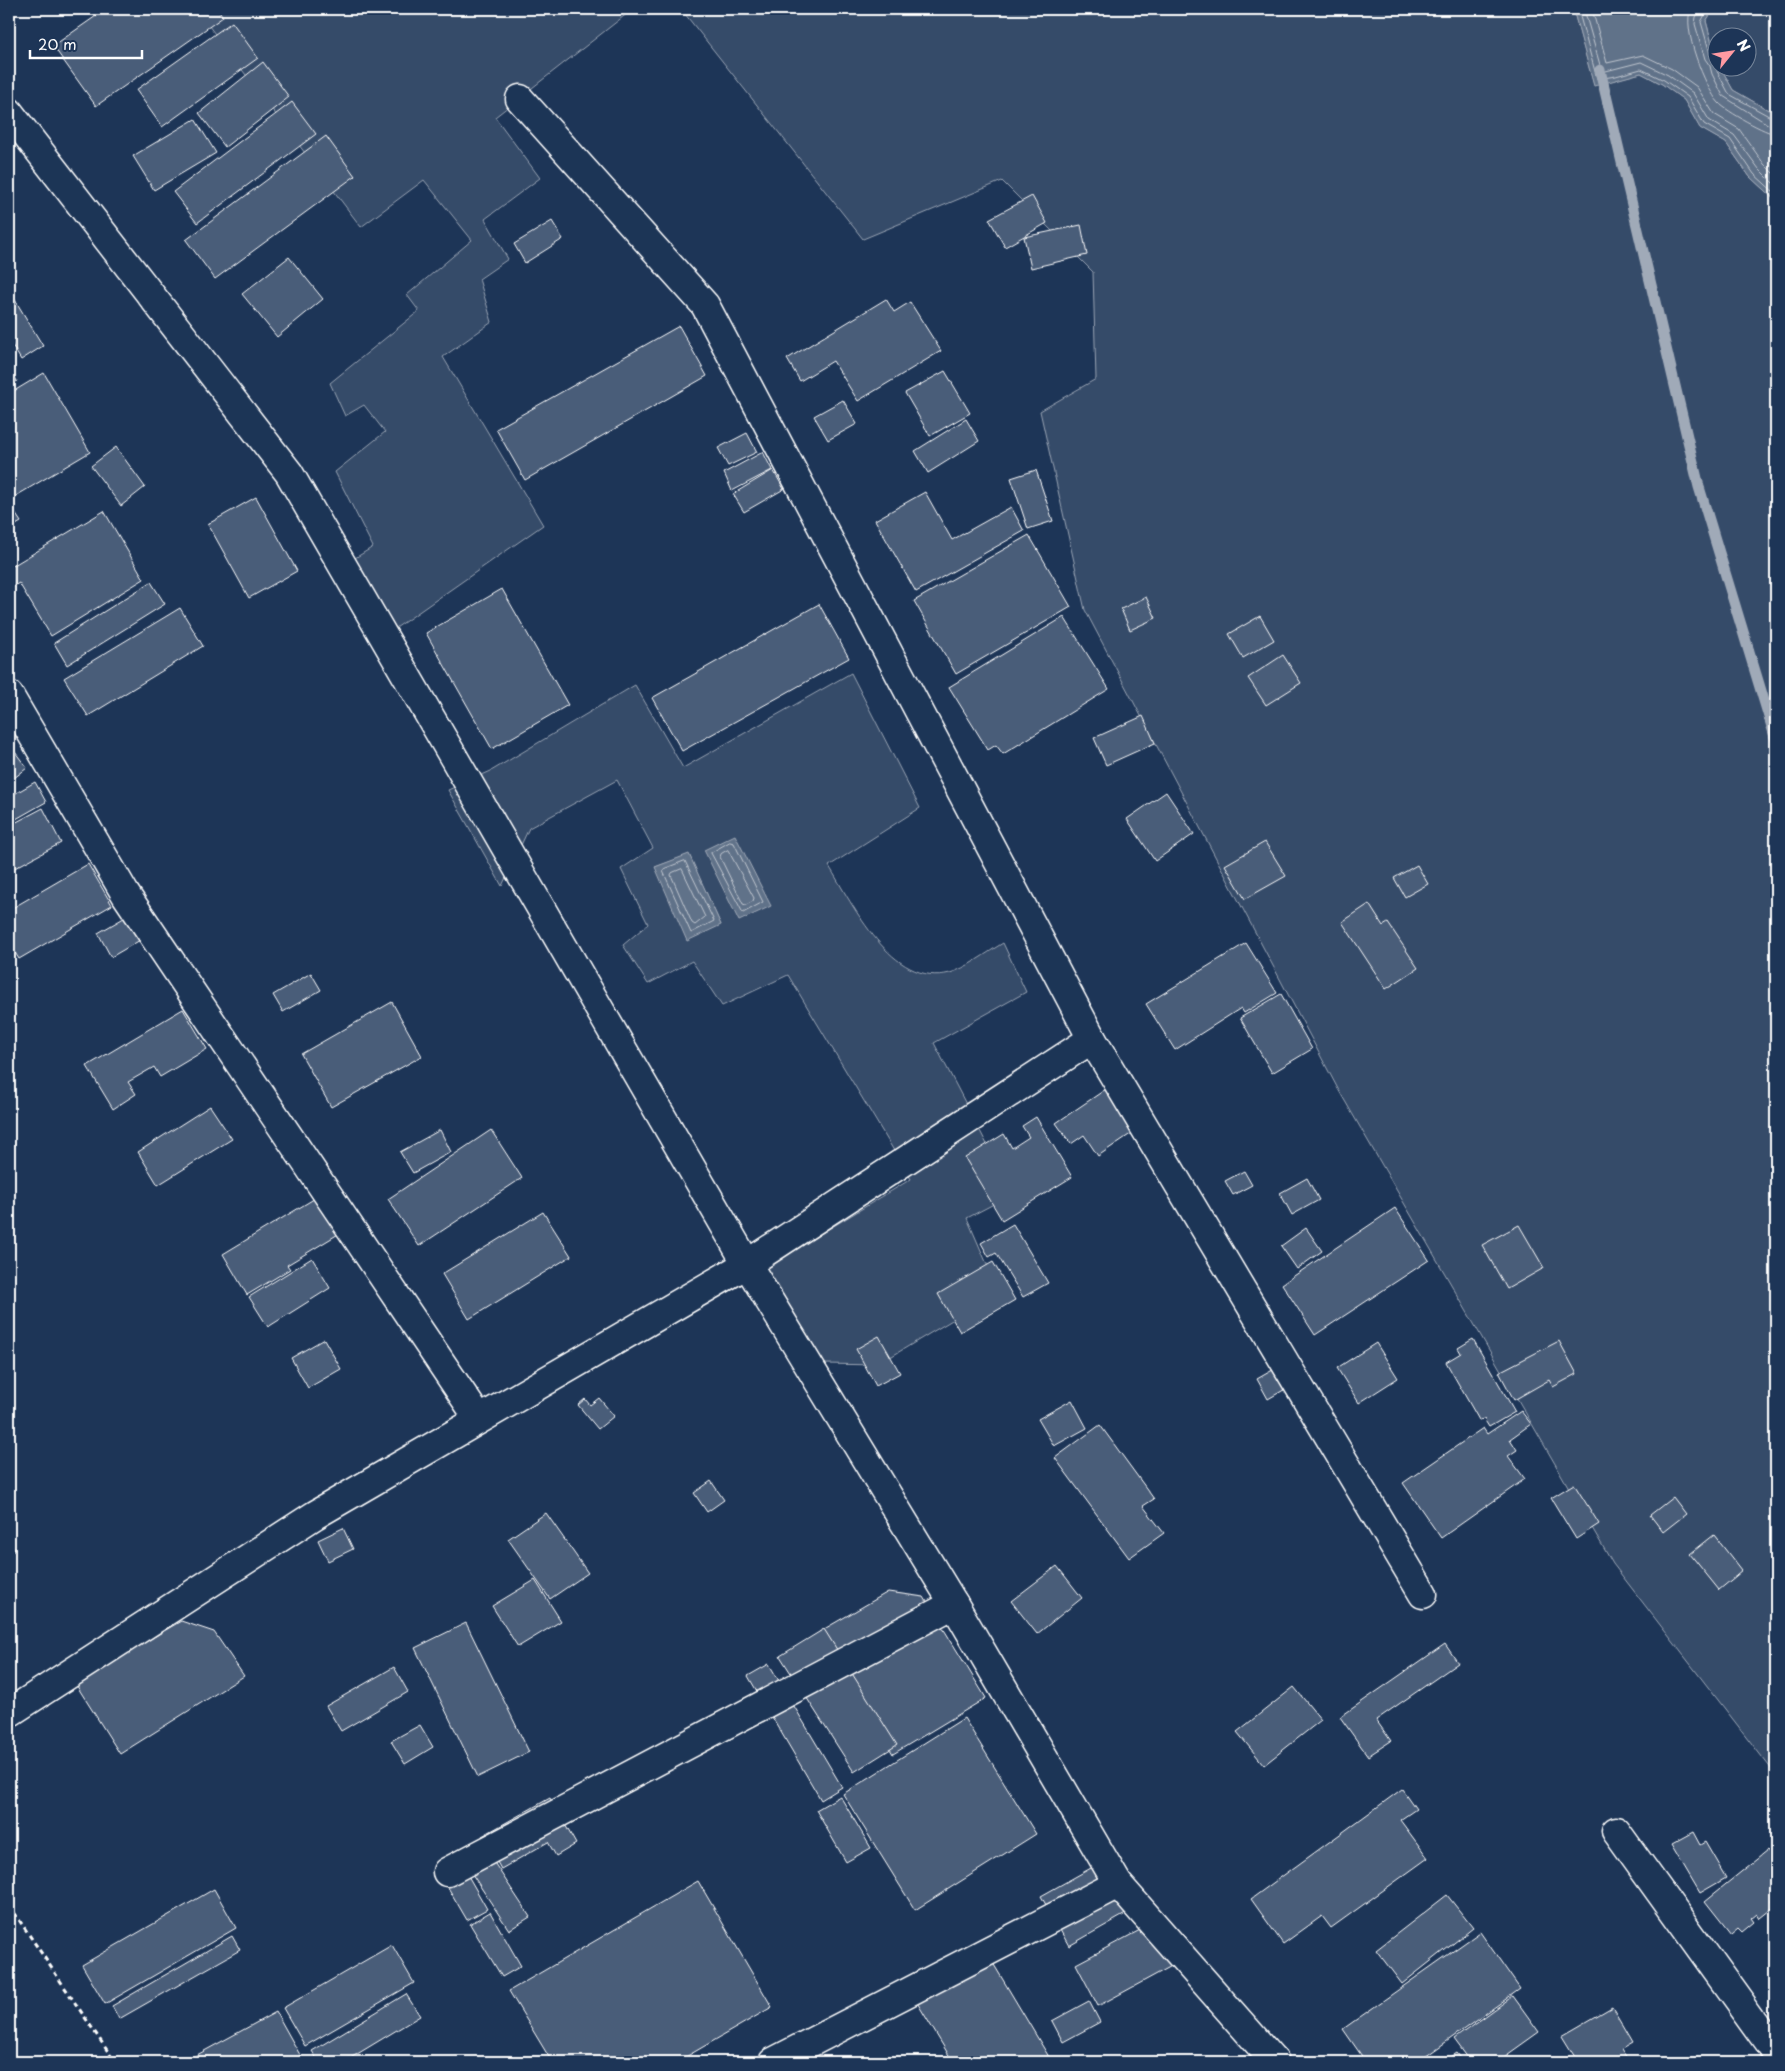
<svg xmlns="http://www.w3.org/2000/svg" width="1785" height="2071" viewBox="0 0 1785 2071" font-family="'Playpen Sans',sans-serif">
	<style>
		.green { fill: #364b69; stroke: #9aa5b4; fill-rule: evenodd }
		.water { fill: #617289; stroke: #a0aab8 }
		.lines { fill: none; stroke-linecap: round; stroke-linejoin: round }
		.shore { stroke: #c0c7d0; stroke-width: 1 }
		.stream { stroke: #a0aab8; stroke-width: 11 }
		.building { fill: #4a5d79; stroke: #fff }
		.minor-casing { stroke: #fff; stroke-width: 31 }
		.path { stroke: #fff; stroke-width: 3; stroke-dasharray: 5 4; stroke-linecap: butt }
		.minor { stroke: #1d3557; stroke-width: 28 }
	</style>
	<rect width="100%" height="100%" fill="#1d3557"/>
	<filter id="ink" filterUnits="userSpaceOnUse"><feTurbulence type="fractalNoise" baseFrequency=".02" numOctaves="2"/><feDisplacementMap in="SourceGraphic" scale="10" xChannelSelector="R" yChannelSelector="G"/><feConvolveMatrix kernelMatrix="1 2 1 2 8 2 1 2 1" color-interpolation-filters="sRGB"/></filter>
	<g filter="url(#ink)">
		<!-- green -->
		<g class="green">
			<polygon points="196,9 633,9 495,117 540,178 485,219 508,259 479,279 492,322 443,357 543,525 393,630 355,558 373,547 335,472 385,432 364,405 345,416 330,383 419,311 407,295 472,240 424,180 361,227"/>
			<polygon points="681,9 1573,9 1594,85 1641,73 1662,84 1684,100 1700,128 1726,143 1750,177 1776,201 1776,1775 1613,1564 1338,1089 1085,610 1040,411 1096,379 1093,272 1002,181 863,239"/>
			<polygon points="1714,9 1776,9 1776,117 1770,111 1733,90 1721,68 1748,68 1748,38 1718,38 1717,61 1706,21"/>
			<path d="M851 673 920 808 829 866C853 905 892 988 950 973 965 969 988 952 1003 943L1026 992 934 1043 1013 1194 967 1218 999 1292 877 1365 825 1364 766 1267 911 1179 788 975 722 1006 692 961 648 984 623 945 648 924 621 869 653 848 617 780 529 828 502 886 448 790 491 771 635 685 683 768ZM689 855 721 925 655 867Z"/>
		</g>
		<!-- water -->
		<g class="water">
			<polygon points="1573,9 1714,9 1706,21 1718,68 1721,68 1733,90 1770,111 1776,117 1776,201 1750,177 1726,143 1700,128 1684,100 1662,84 1641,73 1594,86"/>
			<polygon points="735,835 771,906 739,921 704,850"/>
			<polygon points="689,854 721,925 687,941 655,867"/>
		</g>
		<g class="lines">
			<!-- shore -->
			<g class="shore">
				<polyline points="1578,9 1597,79 1616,76 1641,69 1664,80 1688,97 1704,124 1730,139 1754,174 1776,194"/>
				<polyline points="1584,9 1602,72 1641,62 1668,75 1693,93 1709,120 1734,135 1759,169 1776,186"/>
				<polyline points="1592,9 1607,63 1643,55 1672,69 1697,87 1714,114 1739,129 1764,164 1776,176"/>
				<path d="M1691 9C1681 27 1705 88 1719 103 1726 111 1767 134 1776 134"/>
				<polyline points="1700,9 1696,17 1695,24 1705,59 1710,66 1712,74 1723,96 1769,125 1776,127"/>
				<polyline points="1708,9 1701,22 1711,57 1718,61"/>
				<polyline points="1718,66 1717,71 1729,94 1776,120"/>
				<polygon points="730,842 734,843 763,902 743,913 711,853"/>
				<polygon points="728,850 754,898 753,901 746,905 743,904 720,857 721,854"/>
				<polygon points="685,861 714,921 691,933 663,871 664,869"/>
				<polygon points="682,869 705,917 695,925 692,923 671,875 672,873"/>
			</g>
			<!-- stream -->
			<polyline class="stream" points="1600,70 1699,487 1776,740"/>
		</g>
		<!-- building -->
		<g class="building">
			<polygon points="106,9 218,9 223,17 96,106 53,46"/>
			<polygon points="232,22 258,58 162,127 136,90"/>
			<polygon points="263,62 289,97 225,147 199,113"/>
			<polygon points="292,102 316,134 197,223 173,192"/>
			<polygon points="195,119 216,153 154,190 133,156"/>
			<polygon points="326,136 355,176 215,279 186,240"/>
			<polygon points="1032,196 1047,223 1005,247 989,219"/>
			<polygon points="552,221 563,239 525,263 514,244"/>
			<polygon points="1081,225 1087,255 1031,268 1024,237"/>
			<polygon points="289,257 323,299 277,337 242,294"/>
			<polygon points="9,290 43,346 21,360 9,340"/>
			<polygon points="886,299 894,312 910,302 941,351 858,401 833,361 800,381 787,359"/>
			<polygon points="679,326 707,376 525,480 496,429"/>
			<polygon points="9,367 17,381 9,386"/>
			<polygon points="945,371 970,413 930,436 905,393"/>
			<polygon points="44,373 90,452 9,500 9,394"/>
			<polygon points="843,400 857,424 828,440 814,416"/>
			<polygon points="966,419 979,441 928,473 915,451"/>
			<polygon points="747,433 757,452 728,466 718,448"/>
			<polygon points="116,447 145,487 121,506 91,466"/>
			<polygon points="763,452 772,470 732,491 724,473"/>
			<polygon points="773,470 784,489 744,512 733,494"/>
			<polygon points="1036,470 1053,521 1028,529 1011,478"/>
			<polygon points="925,492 952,540 1011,507 1024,531 916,592 875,520"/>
			<polygon points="256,497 297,571 249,598 208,524"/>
			<polygon points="9,504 21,522 9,529"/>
			<polygon points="104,511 144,579 51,636 19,583 9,589 9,568"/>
			<polygon points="1029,535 1071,607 956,674 914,601"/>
			<polygon points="151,582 165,604 67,665 54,643"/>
			<polygon points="502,589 568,705 492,749 426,633"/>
			<polygon points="1146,597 1156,618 1130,630 1121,609"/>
			<polygon points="819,604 849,658 682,751 652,698"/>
			<polygon points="180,608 203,646 88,716 64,678"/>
			<polygon points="1260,616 1274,640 1243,658 1229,634"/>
			<polygon points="1064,617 1109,689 1003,754 996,745 988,750 949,687"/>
			<polygon points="1283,655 1301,683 1266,705 1248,678"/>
			<polygon points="1143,716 1155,743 1106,765 1094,738"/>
			<polygon points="12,748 27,768 9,782 9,750"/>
			<polygon points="35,782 46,802 9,823 9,797"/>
			<polygon points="1166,792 1194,834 1155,861 1127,819"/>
			<polygon points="43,808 61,843 9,871 9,826"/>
			<polygon points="1265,842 1286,876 1245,899 1225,865"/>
			<polygon points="88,864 112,905 19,959 9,943 9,910"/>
			<polygon points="1417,865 1428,884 1405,897 1394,878"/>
			<polygon points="1369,904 1383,926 1388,923 1418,968 1386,989 1342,922"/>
			<polygon points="129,915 142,939 111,957 98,933"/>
			<polygon points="1246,943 1277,993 1244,1013 1241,1008 1175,1050 1146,1004"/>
			<polygon points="311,973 321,990 283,1012 273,995"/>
			<polygon points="1281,994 1312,1049 1272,1073 1240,1018"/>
			<polygon points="392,1002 422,1056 331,1107 301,1054"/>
			<polygon points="183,1009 207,1049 160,1077 154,1067 128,1082 136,1094 113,1109 87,1066"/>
			<polygon points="1112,1085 1141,1127 1098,1156 1084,1135 1071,1144 1056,1123"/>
			<polygon points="210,1106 232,1139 158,1185 138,1152"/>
			<polygon points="1036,1117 1072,1177 1002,1220 965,1158 1004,1134 1012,1148 1029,1137 1022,1126"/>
			<polygon points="440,1130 451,1152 413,1173 400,1152"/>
			<polygon points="491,1130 522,1178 419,1246 388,1199"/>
			<polygon points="1244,1171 1252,1185 1233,1195 1225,1181"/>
			<polygon points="1307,1178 1319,1200 1292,1215 1280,1193"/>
			<polygon points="327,1191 345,1230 287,1265 290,1269 247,1295 223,1254"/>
			<polygon points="1395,1208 1429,1260 1315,1335 1282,1284"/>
			<polygon points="543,1212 571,1256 469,1319 442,1274"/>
			<polygon points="1013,1224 1048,1283 1023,1297 996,1253 989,1257 981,1243"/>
			<polygon points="1519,1225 1544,1268 1507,1289 1482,1245"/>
			<polygon points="1306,1228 1322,1251 1297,1269 1281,1246"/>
			<polygon points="312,1258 330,1288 268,1327 249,1297"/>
			<polygon points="993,1262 1015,1300 960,1332 938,1294"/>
			<polygon points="879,1336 900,1373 876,1386 856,1349"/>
			<polygon points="324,1339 341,1369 308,1388 291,1358"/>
			<polygon points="1473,1339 1515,1412 1489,1427 1484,1419 1479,1420 1446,1362 1461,1353 1458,1348"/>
			<polygon points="1559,1341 1577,1374 1553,1387 1549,1380 1514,1400 1499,1372"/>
			<polygon points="1376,1343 1398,1378 1359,1403 1337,1368"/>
			<polygon points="1278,1367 1289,1387 1268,1399 1257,1379"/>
			<polygon points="599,1398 614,1416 598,1429 578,1405 585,1399 590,1405"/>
			<polygon points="1072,1400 1087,1428 1054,1446 1038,1419"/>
			<polygon points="1521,1411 1531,1424 1510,1439 1517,1450 1508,1456 1525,1479 1441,1538 1403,1483 1483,1428 1487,1434"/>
			<polygon points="1100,1425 1154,1499 1143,1506 1164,1533 1129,1558 1055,1458"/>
			<polygon points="711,1481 724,1500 707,1512 694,1493"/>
			<polygon points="1574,1484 1599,1524 1576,1539 1551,1498"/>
			<polygon points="1673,1497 1686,1514 1663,1532 1650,1515"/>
			<polygon points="546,1513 588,1573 550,1599 508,1539"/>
			<polygon points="343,1528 353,1549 328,1561 318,1540"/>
			<polygon points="1714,1535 1742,1571 1719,1590 1690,1554"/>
			<polygon points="9,1540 15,1550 9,1554"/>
			<polygon points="1057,1566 1082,1598 1037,1634 1011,1601"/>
			<polygon points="535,1580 561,1621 518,1647 492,1606"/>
			<polygon points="888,1592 924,1597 986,1698 893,1754 819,1632"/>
			<polygon points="181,1621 214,1632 244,1676 120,1754 75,1683"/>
			<polygon points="466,1623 529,1752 478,1777 415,1648"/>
			<polygon points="824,1629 897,1745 854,1772 780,1656"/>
			<polygon points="1445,1644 1458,1663 1376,1720 1391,1741 1368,1756 1340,1717"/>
			<polygon points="769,1664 842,1787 821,1800 748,1676"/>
			<polygon points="394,1667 408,1692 341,1731 326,1706"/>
			<polygon points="1294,1687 1321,1720 1264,1765 1237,1732"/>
			<polygon points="964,1718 1036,1834 915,1910 843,1794"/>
			<polygon points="420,1725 433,1747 405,1764 391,1741"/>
			<polygon points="1402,1789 1416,1809 1400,1820 1428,1858 1331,1928 1322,1916 1283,1944 1251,1899"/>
			<polygon points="840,1796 871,1848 846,1862 816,1810"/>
			<polygon points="550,1798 576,1844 556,1856 548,1842 501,1869 482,1836"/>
			<polygon points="1693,1832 1700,1845 1705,1842 1726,1878 1700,1893 1671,1844"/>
			<polygon points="1776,1841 1776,1854 1770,1844"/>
			<polygon points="1767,1851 1776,1862 1776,1897 1771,1901 1775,1906 1760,1918 1757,1913 1751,1918 1754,1922 1742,1932 1738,1928 1731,1934 1705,1901"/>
			<polygon points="1119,1857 1145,1903 1069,1946 1041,1896 1100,1863 1103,1867"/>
			<polygon points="459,1860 487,1909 467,1920 439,1872"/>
			<polygon points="493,1861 530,1917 509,1930 472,1874"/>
			<polygon points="698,1881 772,2007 677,2062 552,2062 509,1991"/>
			<polygon points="214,1889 236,1928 105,2004 82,1965"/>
			<polygon points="1447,1895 1473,1928 1402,1984 1376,1950"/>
			<polygon points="490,1912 521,1966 502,1977 470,1924"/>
			<polygon points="1157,1921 1179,1962 1098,2006 1076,1964"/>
			<polygon points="1480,1932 1520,1989 1418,2062 1366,2062 1343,2029"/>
			<polygon points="232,1936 240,1950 119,2019 112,2006"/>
			<polygon points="981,1943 1052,2062 953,2062 907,1986"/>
			<polygon points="392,1945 414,1983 305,2046 283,2008"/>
			<polygon points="406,1994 420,2016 344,2062 319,2062 312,2051"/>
			<polygon points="1513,1996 1539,2032 1497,2062 1471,2062 1454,2039"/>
			<polygon points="1089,2001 1100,2022 1063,2042 1052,2021"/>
			<polygon points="1612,2007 1633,2043 1621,2050 1629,2062 1578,2062 1562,2036"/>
			<polygon points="276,2012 304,2062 184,2062"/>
			<polygon points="1457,2053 1464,2062 1443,2062"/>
		</g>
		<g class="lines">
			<defs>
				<g id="minor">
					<polyline points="520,99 705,305 1092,1039 1423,1594"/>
					<polyline points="9,112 289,473 747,1264 954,1604 1118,1884 1275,2062"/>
					<polyline points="9,695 126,895 479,1419"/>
					<polyline points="9,1713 315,1515 747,1264 1092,1039"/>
					<polyline points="1616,1831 1776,2053"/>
					<polyline points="447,1872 954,1604"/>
					<polyline points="773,2062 1118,1884"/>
				</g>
			</defs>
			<!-- minor casing -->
			<use href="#minor" class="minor-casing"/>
			<!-- path -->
			<polyline class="path" points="9,1905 115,2062"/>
			<!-- minor -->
			<use href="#minor" class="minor"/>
		</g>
	</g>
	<!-- margin -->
	<rect width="1785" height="2071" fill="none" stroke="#1d3557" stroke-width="30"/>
	<rect x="15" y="15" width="1755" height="2041" fill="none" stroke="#fff" stroke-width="2" filter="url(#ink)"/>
	<!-- north arrow -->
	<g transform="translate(1732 52) rotate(60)"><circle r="24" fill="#1d3557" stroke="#77869a"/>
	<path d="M0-4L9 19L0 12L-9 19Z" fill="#ff9aa2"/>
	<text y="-8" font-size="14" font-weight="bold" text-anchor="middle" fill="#ffffff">N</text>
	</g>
	<!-- scale -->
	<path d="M30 50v8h112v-8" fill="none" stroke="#ffffff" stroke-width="2.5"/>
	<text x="38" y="50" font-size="15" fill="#ffffff" stroke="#1d3557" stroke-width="4" paint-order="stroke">20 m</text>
</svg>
